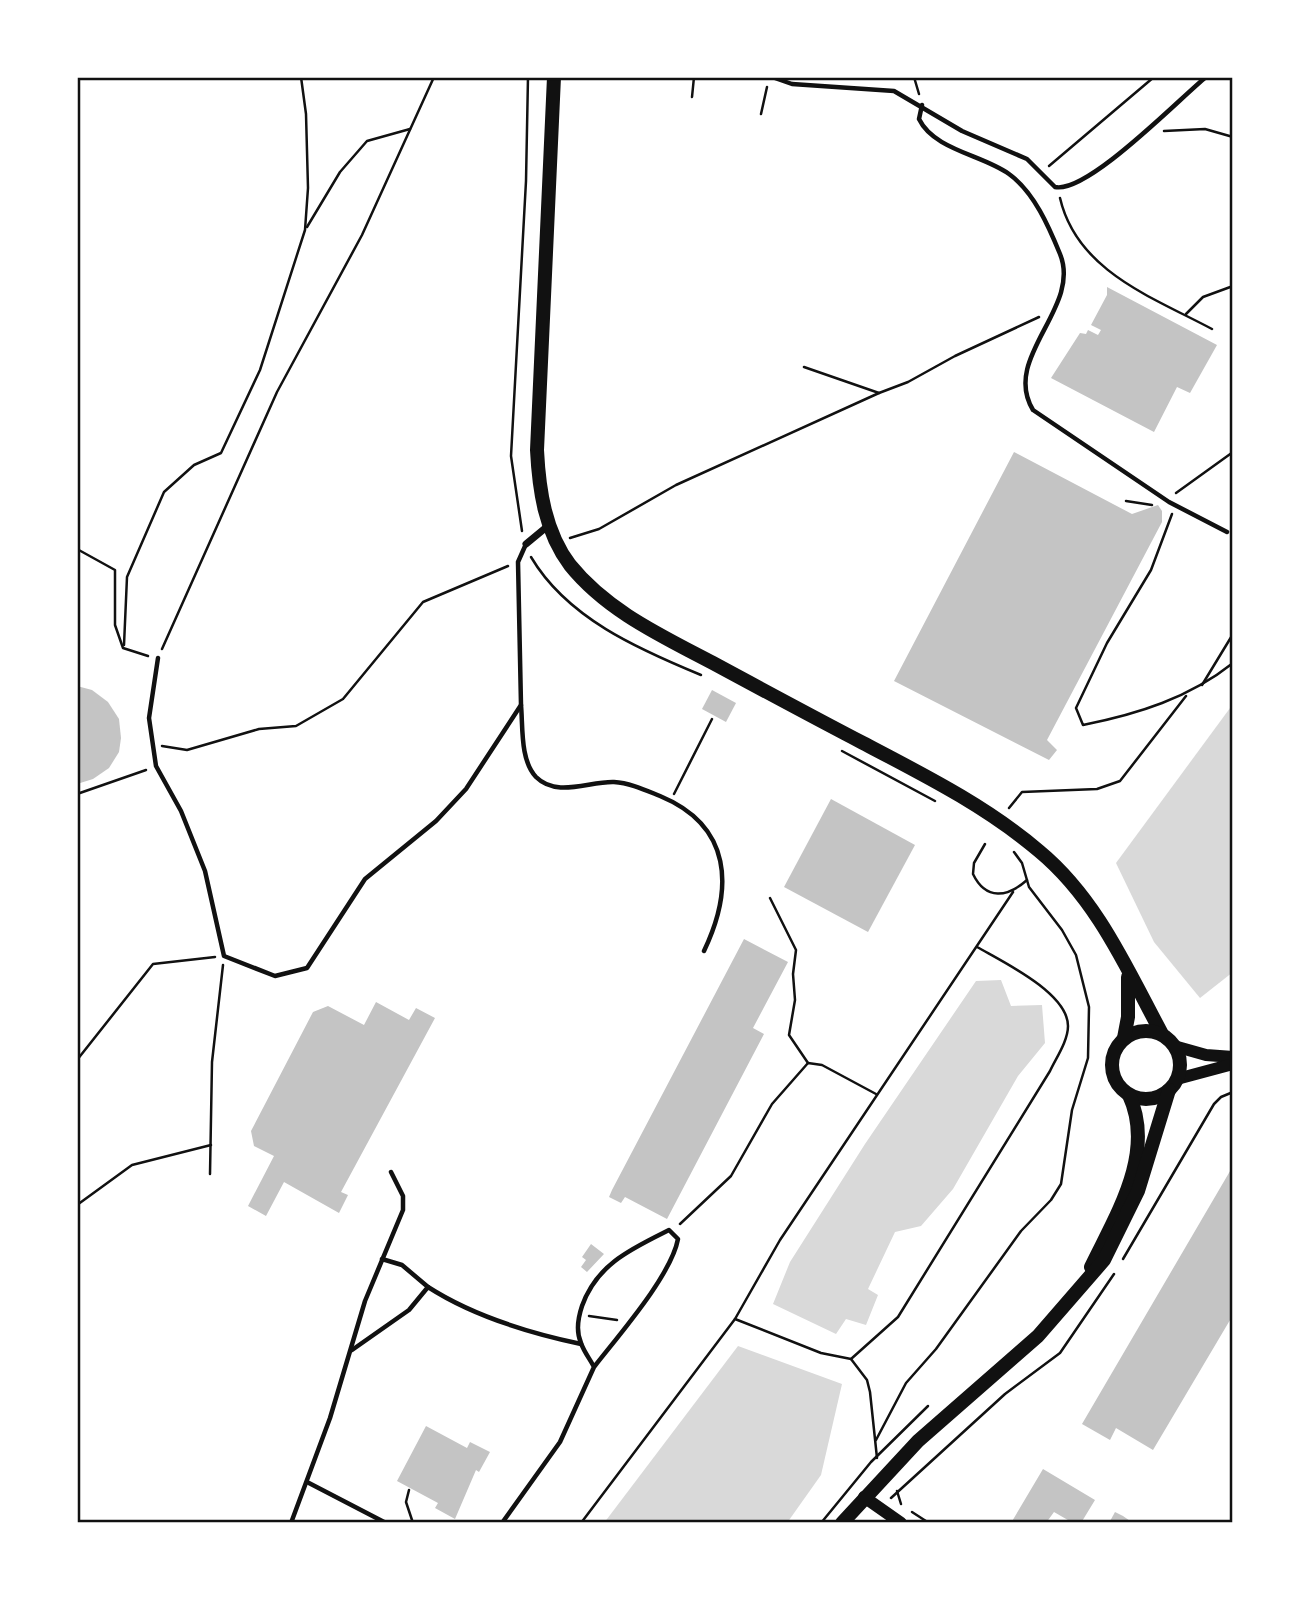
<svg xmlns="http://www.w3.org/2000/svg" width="1310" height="1600" viewBox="0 0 1310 1600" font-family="Rubik,sans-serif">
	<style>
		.water { fill: #d9d9d9 }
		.building { fill: #c4c4c4 }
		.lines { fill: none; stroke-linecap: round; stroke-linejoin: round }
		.path { stroke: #111; stroke-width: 2.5 }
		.service { stroke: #111; stroke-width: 4.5 }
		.minor { stroke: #111; stroke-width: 7 }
		.secondary { stroke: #111; stroke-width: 12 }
		.primary { stroke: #111; stroke-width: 14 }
		.neatline { fill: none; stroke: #111; stroke-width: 2.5 }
	</style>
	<rect width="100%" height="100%" fill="#fff"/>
	<!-- water -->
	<g class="water">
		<polygon points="1233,704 1233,972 1200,998 1154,942 1116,863"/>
		<polygon points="1001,980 1011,1006 1042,1005 1045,1043 1018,1076 953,1189 921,1226 895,1232 868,1289 878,1295 866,1325 846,1319 836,1334 773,1304 790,1262 865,1144 976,981"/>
		<polygon points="738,1346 842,1384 821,1475 787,1523 604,1523"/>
	</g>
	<!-- building -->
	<g class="building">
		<polygon points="1107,287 1217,345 1190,393 1177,387 1154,432 1051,378 1080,333 1086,334 1088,330 1098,335 1101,330 1091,325 1107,295"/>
		<polygon points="1014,452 1132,514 1158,505 1162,511 1162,522 1047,740 1057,750 1049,760 894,681"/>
		<polygon points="77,686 92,690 108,702 119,719 121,738 119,752 109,768 93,779 77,784"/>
		<polygon points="712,690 736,703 726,722 702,709"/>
		<polygon points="831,799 915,845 868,932 784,887"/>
		<polygon points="744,939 788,962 753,1028 764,1034 667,1219 625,1197 621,1203 609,1197 612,1190"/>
		<polygon points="376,1002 409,1020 416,1008 435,1018 341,1192 348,1195 339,1213 284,1182 266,1216 248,1206 274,1156 254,1146 251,1131 313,1012 328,1006 364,1025"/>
		<polygon points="1233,1166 1233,1315 1153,1450 1116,1428 1110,1440 1082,1424"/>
		<polygon points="591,1244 604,1254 587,1272 581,1267 586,1260 582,1257"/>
		<polygon points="426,1426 467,1448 470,1442 490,1452 479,1472 476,1470 455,1519 435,1508 438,1503 397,1481"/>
		<polygon points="1043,1469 1095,1500 1081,1523 1073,1523 1054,1512 1046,1523 1011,1523"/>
		<polygon points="1115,1512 1123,1516 1133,1523 1109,1523"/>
	</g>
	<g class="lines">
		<!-- path -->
		<g class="path">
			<polyline points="914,77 919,94"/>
			<polyline points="692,97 694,77"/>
			<polyline points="761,114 767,87"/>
			<polyline points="1164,131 1205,129 1233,137"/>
			<polyline points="1049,166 1154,77"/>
			<path d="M1060 198C1077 271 1152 297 1212 329"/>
			<polyline points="307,227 340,172 367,141 410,129"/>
			<polyline points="1186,314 1203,297 1233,286"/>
			<polyline points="804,367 879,393 908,382 955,356 1039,317"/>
			<polyline points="1176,493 1233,452"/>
			<polyline points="1126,501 1152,505"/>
			<path d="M1172 514 1151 570 1107 643 1076 708 1083 725C1138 714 1189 698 1233 663"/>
			<polyline points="522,531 511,456 526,181 528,77"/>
			<polyline points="570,538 599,529 676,485 879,393"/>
			<polyline points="77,549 115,570 115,625 123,648 148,656"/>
			<path d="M531 557C567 618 638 649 701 675"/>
			<polyline points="124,645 127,577 164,492 194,465 221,453 260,370 305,230 308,188 306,114 301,77"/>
			<polyline points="162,649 277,392 362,235 434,77"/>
			<polyline points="1202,685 1233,634"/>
			<polyline points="162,746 187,750 259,729 296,726 343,699 423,602 508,566"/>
			<polyline points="842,751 935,801"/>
			<polyline points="77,794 146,770"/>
			<polyline points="674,794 712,719"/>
			<polyline points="1009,808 1022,792 1097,789 1120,781 1186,696"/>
			<path d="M985 844 974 863 973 874C986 901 1008 897 1027 880"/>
			<polyline points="770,898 796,950 793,974 795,1000 789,1035 808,1063"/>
			<polyline points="77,1060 153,964 215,957"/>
			<polyline points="210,1174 212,1062 223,965"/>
			<polyline points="77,1205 132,1165 211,1145"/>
			<polyline points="680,1224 731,1176 772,1104 808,1063 822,1065 876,1094"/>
			<polyline points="1123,1259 1214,1104 1221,1097 1233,1092"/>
			<polyline points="589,1316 617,1320"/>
			<path d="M735 1319 821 1353 851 1359 898 1317 1050 1071C1056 1058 1068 1041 1068 1026 1068 993 1003 962 977 947"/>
			<polyline points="851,1359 867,1380 870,1392 877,1458"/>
			<polyline points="876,1440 906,1383 936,1349 1021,1231 1051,1200 1061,1184 1072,1110 1088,1058 1089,1007 1076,955 1062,930 1029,887 1022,863 1014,852"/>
			<polyline points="409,1490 406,1502 413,1523"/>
			<polyline points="897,1491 901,1504"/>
			<polyline points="891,1498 1005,1394 1060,1353 1114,1274"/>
			<polyline points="912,1512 929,1523"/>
			<polyline points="581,1523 735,1319 780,1240 1013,892"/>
			<polyline points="821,1523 871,1462 928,1406"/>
		</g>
		<!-- service -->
		<g class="service">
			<path d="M772 77 792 84 894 91 962 131 1027 159 1055 187C1087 194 1178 100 1206 77"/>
			<path d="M922 105 919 119C934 150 983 155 1009 174 1034 192 1049 227 1060 254 1082 308 1001 357 1033 410L1169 502 1227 532"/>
			<polyline points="158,658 149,718 156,766 181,811 205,871 224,956 275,976 307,968 365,879 436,821 466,789 521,705 518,562 526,544"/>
			<path d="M521 705C523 727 520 760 536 777 557 798 589 781 614 782 630 783 645 790 660 796 732 826 734 888 704 951"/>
			<polyline points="382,1259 402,1265 428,1287"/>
			<path d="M352 1350 409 1310 428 1287C473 1316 529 1333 581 1344"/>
			<polyline points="307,1482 386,1523"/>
			<polyline points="291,1523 330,1418 365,1301 403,1210 403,1196 391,1172"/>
			<path d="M502 1523 560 1442 594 1367C590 1359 584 1352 581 1343 576 1332 578 1318 582 1306 597 1264 631 1249 669 1230L678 1239C671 1276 618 1336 594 1367"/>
		</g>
		<!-- minor -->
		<polyline class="minor" points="526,544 549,525"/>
		<!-- secondary -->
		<g class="secondary">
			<polyline points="1174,1046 1206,1055 1233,1057"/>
			<polyline points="1177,1079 1233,1064"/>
			<polyline points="864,1497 901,1523"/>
		</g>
		<!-- primary -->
		<g class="primary">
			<path d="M554 77 537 450C539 490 545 532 570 565 607 611 662 636 713 663 763 690 813 717 863 743 924 775 986 806 1039 851 1097 899 1127 969 1162 1034"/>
			<circle cx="1146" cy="1065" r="34"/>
			<polyline points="1124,1038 1128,1017 1128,977"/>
			<path d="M1091 1267C1116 1215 1156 1153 1129 1095"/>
			<polyline points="842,1523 918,1441 1038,1336 1104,1260 1138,1191 1169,1090"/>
		</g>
	</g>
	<!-- border -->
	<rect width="1310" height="1600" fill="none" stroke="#ffffff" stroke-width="158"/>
	<rect x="79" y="79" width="1152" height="1442" class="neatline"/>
</svg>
